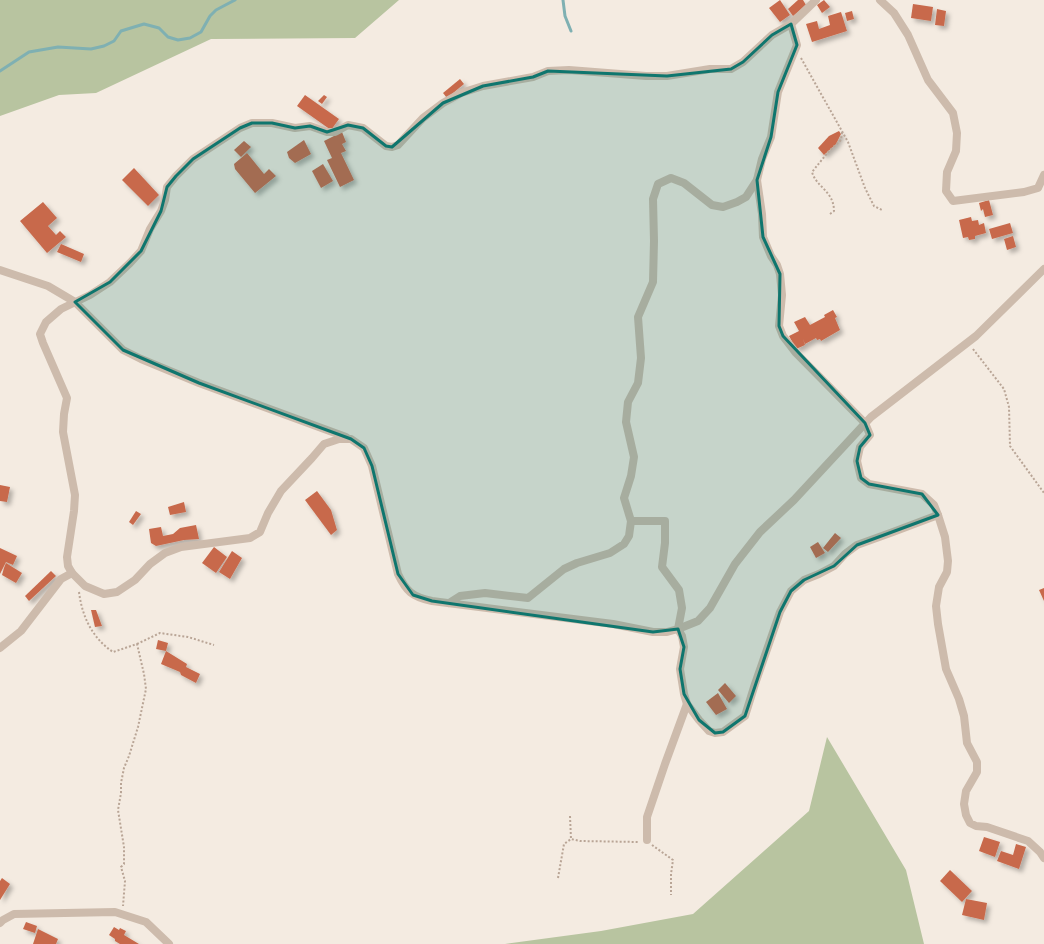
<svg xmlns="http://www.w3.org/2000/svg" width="1044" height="944" viewBox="0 0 1044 944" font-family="Rubik,sans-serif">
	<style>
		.green { fill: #b8c4a0 }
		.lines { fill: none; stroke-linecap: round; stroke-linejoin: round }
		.stream { stroke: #7fb0b2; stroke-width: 3 }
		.building { fill: #c8694b; filter: url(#shadow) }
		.path { stroke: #b9a596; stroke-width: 2; stroke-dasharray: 2 2; stroke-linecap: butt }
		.street { stroke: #cdbbac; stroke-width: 8 }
		.marked { fill: #0f766e; fill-opacity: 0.2; stroke: #0f766e; stroke-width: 3; stroke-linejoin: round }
	</style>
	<defs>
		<filter id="shadow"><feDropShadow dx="3.5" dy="3.5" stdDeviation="2" flood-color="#0004"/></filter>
	</defs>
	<rect width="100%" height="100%" fill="#f4ebe1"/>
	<!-- green -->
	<g class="green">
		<polygon points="0,0 399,0 355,38 211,39 96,93 59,95 0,116"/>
		<polygon points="827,737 906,870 924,944 505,944 601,931 693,914 809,811"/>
	</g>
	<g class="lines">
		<!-- stream -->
		<g class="stream">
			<polyline points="563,0 565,16 571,31"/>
			<polyline points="0,71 29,52 58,47 91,49 104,46 114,41 121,31 144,24 159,28 168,37 178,40 190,38 201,32 210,16 216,10 235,0"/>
		</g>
	</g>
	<!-- building -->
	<g class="building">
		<polygon points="780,0 790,15 780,22 769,8"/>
		<polygon points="798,0 803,0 806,5 793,16 788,9"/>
		<polygon points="824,0 830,7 822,13 817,5"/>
		<polygon points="913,4 933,7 931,21 911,18"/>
		<polygon points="937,9 946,11 944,26 935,25"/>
		<polygon points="852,11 854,19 847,21 845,13"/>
		<polygon points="841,12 847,31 812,42 806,24 817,21 819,29 830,25 828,16"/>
		<polygon points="460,79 464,84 447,98 443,93"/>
		<polygon points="305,95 339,119 331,130 297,106"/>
		<polygon points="324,95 327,97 322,104 318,101"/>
		<polygon points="839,131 841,134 836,144 824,155 818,148 829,136"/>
		<polygon points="342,132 346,142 342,144 346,151 341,153 354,180 340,187 327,160 332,158 324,141"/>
		<polygon points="304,140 311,154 295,163 289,158 287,152"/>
		<polygon points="244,141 251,147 241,157 234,150"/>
		<polygon points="247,153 264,174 269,169 276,176 255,193 235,169 234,164"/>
		<polygon points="323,164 333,181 321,188 312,171"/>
		<polygon points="134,168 159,195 148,206 122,180"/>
		<polygon points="989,200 993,215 985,217 983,209 981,211 979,203"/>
		<polygon points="43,202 57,218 48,226 56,235 60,231 66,237 47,253 20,221"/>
		<polygon points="971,217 972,221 978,220 979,225 984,223 986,233 975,236 975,239 969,240 968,237 963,238 959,220"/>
		<polygon points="1010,223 1013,233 992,239 989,229"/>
		<polygon points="1013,236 1016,247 1007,250 1004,239"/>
		<polygon points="61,244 84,254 81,262 57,252"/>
		<polygon points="833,310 837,317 835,318 840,330 821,341 820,339 817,340 816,338 805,344 803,339 805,345 796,349 789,336 799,331 794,322 805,317 810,325 825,317 824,315"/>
		<polygon points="0,485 10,487 7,502 0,501"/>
		<polygon points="317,491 331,510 337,530 331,535 305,500"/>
		<polygon points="184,502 186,512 170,515 168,507"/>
		<polygon points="136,511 141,514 133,525 129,522"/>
		<polygon points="196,525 199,539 184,540 156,546 151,543 149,529 161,527 163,536 173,534 180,528"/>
		<polygon points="835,533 841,538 828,552 823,548"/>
		<polygon points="818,542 825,553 816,558 810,547"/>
		<polygon points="214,547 227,557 216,573 202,563"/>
		<polygon points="0,548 17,556 13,565 6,562 0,574"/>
		<polygon points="232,551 242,558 230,579 219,572"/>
		<polygon points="6,563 22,573 16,583 2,575 4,568"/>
		<polygon points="51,571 56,576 29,601 25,596"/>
		<polygon points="1044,588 1044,601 1039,590"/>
		<polygon points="91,610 96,610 102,626 95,627"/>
		<polygon points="158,640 168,643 166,651 156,649"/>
		<polygon points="166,651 187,664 186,667 200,674 196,683 181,675 180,672 161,664"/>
		<polygon points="725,683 736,696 729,703 718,690"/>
		<polygon points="718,693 727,709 716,715 706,702"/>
		<polygon points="984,837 1000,842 995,857 979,851"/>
		<polygon points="1016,844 1026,847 1019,869 997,861 1001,851 1013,855"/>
		<polygon points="950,870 972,891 962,902 940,881"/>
		<polygon points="2,878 10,884 0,900 0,881"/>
		<polygon points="966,899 987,903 984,920 962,915"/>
		<polygon points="26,922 37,926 35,933 23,929"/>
		<polygon points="114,927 119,930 120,928 126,931 124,935 139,944 120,944 115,941 115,939 109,935"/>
		<polygon points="38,929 58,939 56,944 33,944"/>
	</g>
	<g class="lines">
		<!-- path -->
		<g class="path">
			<polyline points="801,58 848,142 865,188 874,206 882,210"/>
			<path d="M830 214 834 211C834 191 816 187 812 172L829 151 841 140 842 132"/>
			<polyline points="973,349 1004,389 1009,407 1010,446 1044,493"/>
			<path d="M79 592C82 616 92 638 113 652L137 644 144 674 146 689 138 727 129 756 124 768 121 783V793L118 810 124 847V864L121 867 125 881 123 906"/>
			<polyline points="137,644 160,633 188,637 214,645"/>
			<polyline points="570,816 571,839"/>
			<polyline points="652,845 673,860 671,874 671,895"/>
			<polyline points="558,878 564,844 571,839 580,841 638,842"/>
		</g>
		<!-- street -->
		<g class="street">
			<path d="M816 0 791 24 772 35 743 62 731 69H710L667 76H646L569 70 548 71 533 77 483 86 461 93 443 103 423 118 398 145 392 147 386 146 363 128 348 125 335 132H327L310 126 295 128 272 123H252L240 128 193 159 176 176 167 187 165 200 161 211 150 229 141 251 130 263 110 282 90 295 61 309 46 322 40 334 43 343 67 398 64 414 63 432 75 495 74 511 67 557 68 566 72 573 85 586 104 594 117 592 135 580 150 564 165 553 181 547 250 538 260 532 268 513 281 491 312 458 324 444 339 439H351L364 448 372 466 398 574C406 591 412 597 432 601L613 624 653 632H667L678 629 698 621 710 608 735 564 760 532 794 500 871 417 976 336 1044 269"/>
			<polyline points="880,0 894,13 908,35 928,80 953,113 957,133 956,151 947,172 946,191 953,201 1024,192 1038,188 1044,175"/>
			<polyline points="757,180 762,214 763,237 771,256 777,265 780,274 782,295 779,326 783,336 796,353 865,423 870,435 860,447 857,461 861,478 869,484 922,494 934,505 938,515 945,537 948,561 947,572 939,587 936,606 938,624 946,669 959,699 964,716 967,743 977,762 977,772 966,791 964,804 966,815 970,823 976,826 987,827 1028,841 1040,852 1044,858"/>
			<polyline points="0,270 48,286 75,302 123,350 141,359 199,383 346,437"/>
			<polyline points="631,521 665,521 665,543 662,567 679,590 682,608 678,629 682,636 684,647 680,669 684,694 687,704 699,720 709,731 715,733 723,732 745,716 755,684 780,612 791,591 804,580 819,574 834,566 845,554 857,545 893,532 938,515"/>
			<polyline points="449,603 460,596 485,593 528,598 564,569 577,563 610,553 624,544 629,536 631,521 624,498 631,476 634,457 626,422 628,402 638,383 641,358 638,317 653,282 654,241 653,199 658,184 671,178 684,183 712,205 723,207 737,202 746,197 757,180 762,159 771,137 778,92 797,45 791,24"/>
			<polyline points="0,648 21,631 61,579 72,573"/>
			<polyline points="647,840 647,817 665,764 687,704"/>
			<polyline points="0,923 3,920 14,914 115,912 146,922 169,944"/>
		</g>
	</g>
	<!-- marked area -->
	<path class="marked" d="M791 24 797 45 778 92 771 137 757 180 763 237 780 274 779 326 783 336 865 423 870 435 860 447 857 461 861 478 869 484 922 494 938 515 857 545 834 566 804 580 791 591 780 612 745 716 723 732 715 733 699 720 684 694 680 669 684 647 678 629 653 632 432 601 413 595 398 574 372 466 364 448 351 439 199 383 123 350 75 302 110 282 141 251 161 211 167 187 176 176 193 159 240 128 252 123H272L295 128 310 126 327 132 348 125 363 128 386 146 392 147 443 103 483 86 533 77 548 71 667 76 731 69 743 62 772 35Z"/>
</svg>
